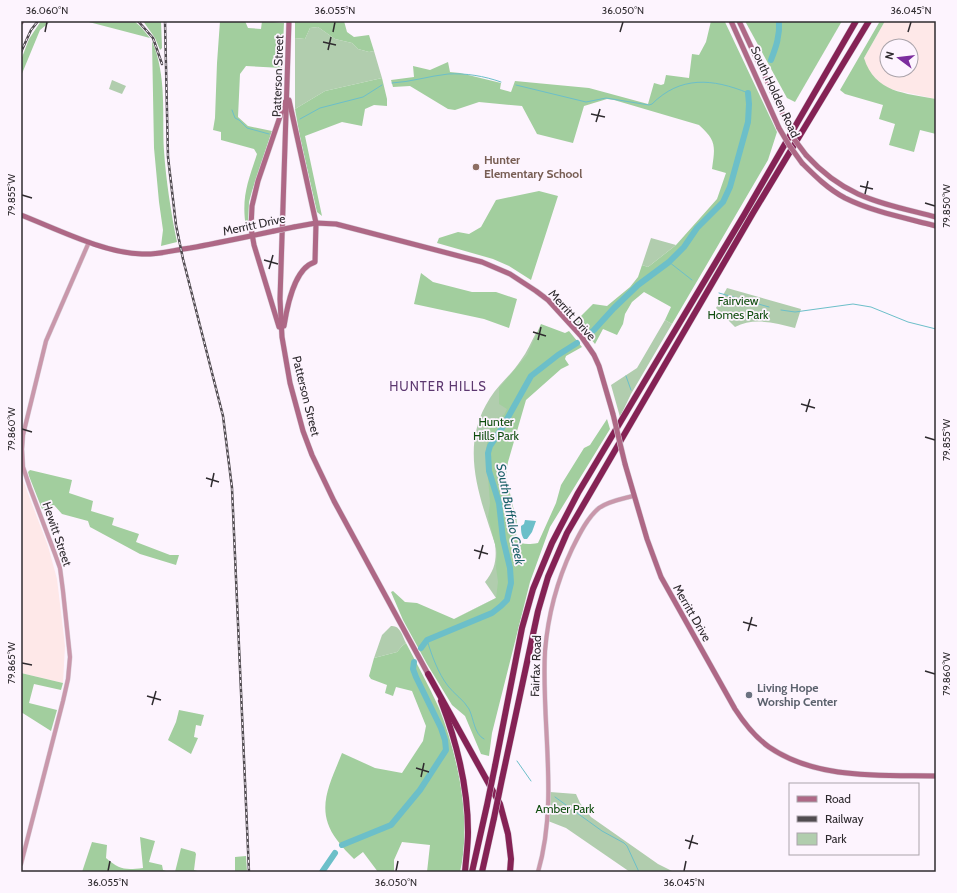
<svg xmlns="http://www.w3.org/2000/svg" width="957" height="893" viewBox="0 0 957 893" font-family="Cabin,sans-serif">
	<style>
		.commercial { fill: #fee8e8; fill-rule: evenodd }
		.green { fill: #b1cdae }
		.forest { fill: #a2ce9e }
		.water { fill: #6cbfc9 }
		.lines { fill: none; stroke-linecap: round; stroke-linejoin: round }
		.stream { stroke: #6cbfc9; stroke-width: 1 }
		.river { stroke: #6cbfc9; stroke-width: 6 }
		.tertiary-casing { stroke: #d8d0d9; stroke-width: 5 }
		.secondary-casing { stroke: #d8d0d9; stroke-width: 6 }
		.motorway-casing { stroke: #d8d0d9; stroke-width: 7 }
		.tertiary { stroke: #c997ab; stroke-width: 4 }
		.secondary { stroke: #ae6886; stroke-width: 5 }
		.motorway { stroke: #852255; stroke-width: 6 }
		.rail-casing { stroke: #504b50; stroke-width: 2.5 }
		.rail { stroke: #fdf4fe; stroke-width: 1; stroke-dasharray: 3; stroke-linecap: butt }
		.secondary-bridge-casing { stroke: #d8d0d9; stroke-width: 6; stroke-linecap: butt }
		.motorway-bridge-casing { stroke: #d8d0d9; stroke-width: 7; stroke-linecap: butt }
		.secondary-bridge { stroke: #ae6886; stroke-width: 5 }
		.motorway-bridge { stroke: #852255; stroke-width: 6 }
		.ticks { fill: none; stroke: #2f2b2f; stroke-width: 1.5 }
		.education-dot { fill: #8d6e63; stroke: #fdf4fe; stroke-width: 1.5 }
		.worship-dot { fill: #6b7280; stroke: #fdf4fe; stroke-width: 1.5 }
		.labels { text-anchor: middle; stroke-width: 3.5; stroke-linejoin: round; paint-order: stroke }
		.street-label { font-size: 12px; fill: #2f2b2f; stroke: #fdf4fe }
		.education-label { font-size: 12px; font-weight: bold; fill: #785e54; stroke: #fdf4fe; text-anchor: start }
		.park-label { font-size: 12px; fill: #104e0f; stroke: #fdf4fe }
		.worship-label { font-size: 12px; font-weight: bold; fill: #5b616d; stroke: #fdf4fe; text-anchor: start }
		.neighbourhood-label { font-size: 13px; letter-spacing: 1px; fill: #5d3870; stroke: #fdf4fe }
		.water-label { font-size: 13px; font-style: italic; fill: #195f66; stroke: #fdf4fe }
		.neatline { fill: none; stroke: #2f2b2f; stroke-width: 1.5 }
		.ticks-label { font-size: 10px; text-anchor: middle; fill: #2f2b2f }
	</style>
	<rect width="100%" height="100%" fill="#fdf4fe"/>
	<!-- commercial -->
	<g class="commercial">
		<path d="M885 21H936V99L890 89 880 83 867 69 864 58ZM887 46H911V70H887Z"/>
		<polygon points="21,475 48,546 57,579 65,646 63,683 21,673"/>
	</g>
	<!-- green -->
	<g class="green">
		<polygon points="318,27 335,39 352,43 358,49 369,52 374,51 382,78 325,91 295,109 295,38 305,39 310,28"/>
		<polygon points="112,80 126,86 122,94 109,89"/>
		<polygon points="651,238 676,245 648,267 642,265"/>
		<path d="M727 288 801 309 795 328C775 323 754 317 735 327L716 308Z"/>
		<polygon points="665,320 672,324 631,394 620,417 611,385 637,368"/>
		<path d="M536 333 558 343 576 339 528 385 503 473 522 586 454 619 496 598 485 582C495 570 497 559 495 544 479 495 459 446 490 398 499 384 512 374 521 360 527 352 531 342 536 333Z"/>
		<path d="M391 626C400 625 402 635 406 643L402 646 397 652 374 658 382 635Z"/>
		<polygon points="550,792 576,794 580,803 591,817 658,864 674,872 630,872 566,828 548,821"/>
	</g>
	<!-- forest -->
	<g class="forest">
		<polygon points="41,21 51,21 40,30 21,76 21,60 29,39"/>
		<polygon points="85,21 134,21 140,26 150,38"/>
		<polygon points="143,21 161,21 162,48 160,50 155,38"/>
		<path d="M220 21H245L248 28 261 29 262 21 284 23 282 68 246 66 240 74 238 117 248 126 272 131 252 191 249 202 248 225 246 228C241 197 248 182 257 154L254 149 221 140V132L213 130 215 118 217 63Z"/>
		<polygon points="295,21 344,21 347,32 354,37 369,35 374,51 369,52 358,49 352,43 335,39 318,27 310,28 305,39 295,38"/>
		<path d="M711 21 725 22 777 132 768 160 672 324 665 320 671 307 644 292 632 302 625 314 623 324 617 335 603 329 595 344 576 321 593 304 607 306 630 287 638 277 642 265 648 267 676 245 717 199 726 173 712 169C715 147 717 141 699 125L614 100 607 99 584 106 573 143 537 134 522 106 479 102 455 110 448 109 410 86 393 87 391 80 414 77 413 66 430 70 448 62 450 72 460 73 501 83 500 89 511 92 515 81 589 88 648 104 654 83 661 85 664 84 666 75 689 78 692 54 699 55 706 42Z"/>
		<polygon points="745,21 842,21 795,102 787,98"/>
		<path d="M880 21H885L864 58C875 93 905 93 936 99V134L920 130 914 152 889 145 895 124 879 119 883 105 845 94 840 90Z"/>
		<path d="M152 41C167 76 162 114 164 151 166 180 171 213 177 242L161 246 163 230 159 202 154 148Z"/>
		<polygon points="382,78 387,99 387,106 374,105 365,109 362,126 342,122 305,136 322,216 317,212 300,137 295,109 325,91"/>
		<polygon points="539,191 558,196 531,280 509,266 493,259 437,243 439,238 458,232 469,234 481,227 496,200"/>
		<polygon points="421,273 433,282 472,292 496,292 517,299 509,328 484,319 414,304"/>
		<path d="M541 324 565 333 569 331 582 347 566 356 565 359 569 365 561 369 526 400 508 462 506 475 514 511C523 526 503 549 538 543L556 503 561 485 584 448 590 445 607 419 610 429 550 527 530 582 492 733 489 756 481 754 465 716 452 705 427 664 403 620 391 592 393 591 405 602 417 603 454 619 496 598 498 582 496 567 497 552 488 517 490 503 486 450 489 430 497 418 504 415 507 409 499 404V388L527 355Z"/>
		<polygon points="30,470 72,480 69,493 93,501 91,511 114,518 112,525 139,534 136,542 170,555 179,555 176,565 140,554 90,527 88,521 62,514 54,505 42,509 29,476 28,472"/>
		<path d="M406 643C417 664 429 686 439 708 458 756 472 821 460 872H427L430 845 402 842 394 860V872H378L363 852 354 859C348 853 342 847 337 840 314 810 330 784 342 753L375 768 402 773 423 741 426 726 412 691 396 687 393 696 385 693 387 685 371 679 369 676 374 658 397 652 402 646Z"/>
		<polygon points="21,673 63,683 61,690 34,684 29,703 57,710 51,731 21,712"/>
		<polygon points="179,710 204,715 201,726 196,725 194,737 198,738 191,754 168,740 176,722"/>
		<path d="M140 837 155 841 149 862 162 865 163 870 169 872H121L115 871 114 872H82L92 842 107 845 106 858C120 870 125 870 143 868Z"/>
		<polygon points="181,848 195,852 196,854 194,870 201,872 175,872"/>
		<polygon points="246,856 247,872 235,872 235,857"/>
	</g>
	<!-- water -->
	<path class="water" d="M525 520 536 521 532 532 527 539H524C521 535 521 530 521 526L524 524Z"/>
	<g class="lines">
		<!-- stream -->
		<g class="stream">
			<path d="M392 83C411 82 429 76 448 74 466 73 484 76 501 82"/>
			<path d="M516 85 586 102 606 98 649 105 652 104C680 76 712 78 748 93"/>
			<polyline points="232,110 235,118 239,120 247,128 269,134"/>
			<polyline points="300,119 320,108 363,97 382,85"/>
			<polyline points="669,262 692,280"/>
			<polyline points="719,293 769,307"/>
			<polyline points="781,310 795,312 853,304 871,307 908,322 936,329"/>
			<polyline points="626,376 631,390"/>
			<path d="M427 640C432 656 438 673 448 686 454 694 464 700 469 709 474 719 474 734 484 739"/>
			<polyline points="517,761 531,781"/>
			<polyline points="555,797 602,831 624,843 627,846 639,872"/>
		</g>
		<!-- river -->
		<g class="river">
			<path d="M771 60C776 47 780 36 779 21"/>
			<polyline points="589,334 594,330 614,308 638,285 669,262 684,247 697,228 723,202 730,187 748,122 749,104 748,93"/>
			<polyline points="421,648 427,640 492,613 501,606 507,600 511,583 510,568 503,539 499,503 489,471 488,453 490,446 502,428 531,376 558,355 577,343"/>
			<polyline points="342,845 391,825 420,790 446,750 445,740 441,728 416,677 413,669 414,662"/>
			<polyline points="322,872 335,853"/>
		</g>
		<defs>
			<g id="tertiary">
				<polyline points="21,864 63,701 68,679 70,657 63,591 60,568 55,554 30,488 23,467 22,449 23,435 46,341 89,242"/>
				<path d="M538 872C559 800 541 724 545 651 548 615 557 581 572 549 579 535 587 518 599 508 609 501 622 499 633 496"/>
			</g>
			<g id="secondary">
				<polyline points="289,21 280,299 282,337 290,383 303,431 312,455 334,501 428,674"/>
				<polyline points="731,21 779,128"/>
				<polyline points="739,21 785,119"/>
				<polyline points="21,22 21,21"/>
				<path d="M806 155C846 199 882 203 936 217"/>
				<path d="M802 163C815 176 828 189 845 198 873 212 906 218 936 226"/>
				<path d="M21 215C57 229 104 253 142 254 158 255 174 250 190 248 218 243 246 237 274 231"/>
				<polyline points="294,227 316,223 336,224 482,262 510,274 536,291 548,300 581,336 594,355 599,366 613,414"/>
				<path d="M284 326C287 307 294 268 315 262L316 223 289 100"/>
				<polyline points="279,327 254,245 251,228 252,206 258,181 285,102"/>
				<path d="M625 464 647 539 661 577 735 709C744 723 755 737 769 747 817 780 881 775 936 776"/>
			</g>
			<g id="motorway">
				<polyline points="428,674 500,804 508,834 511,859 510,872"/>
				<path d="M441 701C457 743 468 787 468 832 468 845 466 859 465 872"/>
				<polyline points="495,766 522,628 533,589 552,543 578,493 744,215 856,21"/>
				<polyline points="502,779 538,611 548,577 567,533 753,213 869,21"/>
				<polyline points="472,872 487,805"/>
				<polyline points="482,872 494,818"/>
			</g>
		</defs>
		<!-- tertiary casing -->
		<use href="#tertiary" class="tertiary-casing"/>
		<!-- secondary casing -->
		<use href="#secondary" class="secondary-casing"/>
		<!-- motorway casing -->
		<use href="#motorway" class="motorway-casing"/>
		<!-- tertiary -->
		<use href="#tertiary" class="tertiary"/>
		<!-- secondary -->
		<use href="#secondary" class="secondary"/>
		<!-- motorway -->
		<use href="#motorway" class="motorway"/>
		<defs>
			<g id="rail">
				<polyline points="138,21 153,38 162,64"/>
				<polyline points="165,21 168,157 176,225 183,259 223,416 232,488 249,872"/>
				<polyline points="21,52 31,30 38,21"/>
			</g>
		</defs>
		<!-- rail casing -->
		<use href="#rail" class="rail-casing"/>
		<!-- rail -->
		<use href="#rail" class="rail"/>
		<defs>
			<g id="secondary-bridge">
				<polyline points="785,119 794,139 806,155"/>
				<polyline points="779,128 789,145 802,163"/>
				<polyline points="274,231 294,227"/>
				<polyline points="613,414 625,464"/>
			</g>
			<g id="motorway-bridge">
				<polyline points="487,805 495,766"/>
				<polyline points="494,818 502,779"/>
			</g>
		</defs>
		<!-- secondary-bridge casing -->
		<use href="#secondary-bridge" class="secondary-bridge-casing"/>
		<!-- motorway-bridge casing -->
		<use href="#motorway-bridge" class="motorway-bridge-casing"/>
		<!-- secondary-bridge -->
		<use href="#secondary-bridge" class="secondary-bridge"/>
		<!-- motorway-bridge -->
		<use href="#motorway-bridge" class="motorway-bridge"/>
	</g>
	<!-- ticks -->
	<path class="ticks" d="M45 32 47 22M333 32 335 22M620 32 623 22M908 32 911 22M323 42 336 45M328 50 331 37M591 114 605 117M596 122 600 109M860 186 873 189M865 194 868 181M22 195 32 198M925 203 935 206M264 260 278 264M269 269 273 255M533 332 546 336M538 340 541 327M801 404 815 408M806 412 810 399M22 429 32 432M925 437 935 440M206 478 219 482M211 487 214 473M474 550 488 554M479 559 483 545M743 622 757 626M748 631 752 617M22 663 32 665M925 671 935 674M147 696 161 700M152 705 156 691M416 768 429 772M421 777 424 763M685 840 698 844M689 849 693 835M108 871 110 861M396 871 398 861M684 871 686 861"/>
	<!-- markers -->
	<circle class="education-dot" cx="476" cy="167" r="4"/>
	<circle class="worship-dot" cx="749" cy="695" r="4"/>
	<g class="labels">
		<!-- street labels -->
		<g class="street-label">
			<text transform="translate(278 76) rotate(-88)" y="4">Patterson Street</text>
			<text transform="translate(775 92) rotate(65)" y="4">South Holden Road</text>
			<text transform="translate(254 225) rotate(-12)" y="4">Merritt Drive</text>
			<text transform="translate(572 315) rotate(48)" y="4">Merritt Drive</text>
			<text transform="translate(306 396) rotate(76)" y="4">Patterson Street</text>
			<text transform="translate(57 534) rotate(71)" y="4">Hewitt Street</text>
			<text transform="translate(692 613) rotate(60)" y="4">Merritt Drive</text>
			<text transform="translate(536 666) rotate(-88)" y="4">Fairfax Road</text>
		</g>
		<!-- education labels -->
		<g class="education-label">
			<text x="484" y="164">Hunter<tspan x="484" dy="14">Elementary School</tspan></text>
		</g>
		<!-- park labels -->
		<g class="park-label">
			<text x="738" y="305">Fairview<tspan x="738" dy="14">Homes Park</tspan></text>
			<text x="496" y="426">Hunter<tspan x="496" dy="14">Hills Park</tspan></text>
			<text x="565" y="813">Amber Park</text>
		</g>
		<!-- worship labels -->
		<g class="worship-label">
			<text x="757" y="692">Living Hope<tspan x="757" dy="14">Worship Center</tspan></text>
		</g>
		<!-- neighbourhood labels -->
		<g class="neighbourhood-label">
			<text x="438" y="391">HUNTER HILLS</text>
		</g>
		<!-- water labels -->
		<g class="water-label">
			<text transform="translate(511 514) rotate(79)" y="5">South Buffalo Creek</text>
		</g>
	</g>
	<!-- border -->
	<rect width="957" height="893" fill="none" stroke="#fdf4fe" stroke-width="44"/>
	<!-- legend -->
	<rect x="789" y="783" width="130" height="72" fill="#fdf4fe" stroke="#aba4ab"/>
	<rect x="797" y="796" width="20" height="6" fill="#ae6886" stroke="#aba4ab"/>
	<text x="825" y="803" font-size="12" fill="#2f2b2f">Road</text>
	<rect x="797" y="816" width="20" height="6" fill="#504b50" stroke="#aba4ab"/>
	<text x="825" y="823" font-size="12" fill="#2f2b2f">Railway</text>
	<rect x="797" y="833" width="20" height="12" fill="#b1cdae" stroke="#aba4ab"/>
	<text x="825" y="843" font-size="12" fill="#2f2b2f">Park</text>
	<!-- north arrow -->
	<g transform="translate(899 58) rotate(285)"><circle r="19" fill="#fdf4fe" stroke="#aba4ab"/>
	<path d="M0-3L7 15L0 10L-7 15Z" fill="#7c2d9e"/>
	<text y="-6" font-size="11" font-weight="bold" text-anchor="middle" fill="#2f2b2f">N</text>
	</g>
	<rect x="22" y="22" width="913" height="849" class="neatline"/>
	<g class="ticks-label">
		<text x="47" y="14">36.060°N</text>
		<text x="335" y="14">36.055°N</text>
		<text x="623" y="14">36.050°N</text>
		<text x="911" y="14">36.045°N</text>
		<text transform="translate(11 195) rotate(-90)" y="4">79.855°W</text>
		<text transform="translate(946 206) rotate(-90)" y="4">79.850°W</text>
		<text transform="translate(11 429) rotate(-90)" y="4">79.860°W</text>
		<text transform="translate(946 440) rotate(-90)" y="4">79.855°W</text>
		<text transform="translate(11 663) rotate(-90)" y="4">79.865°W</text>
		<text transform="translate(946 674) rotate(-90)" y="4">79.860°W</text>
		<text x="108" y="886">36.055°N</text>
		<text x="396" y="886">36.050°N</text>
		<text x="684" y="886">36.045°N</text>
	</g>
</svg>
